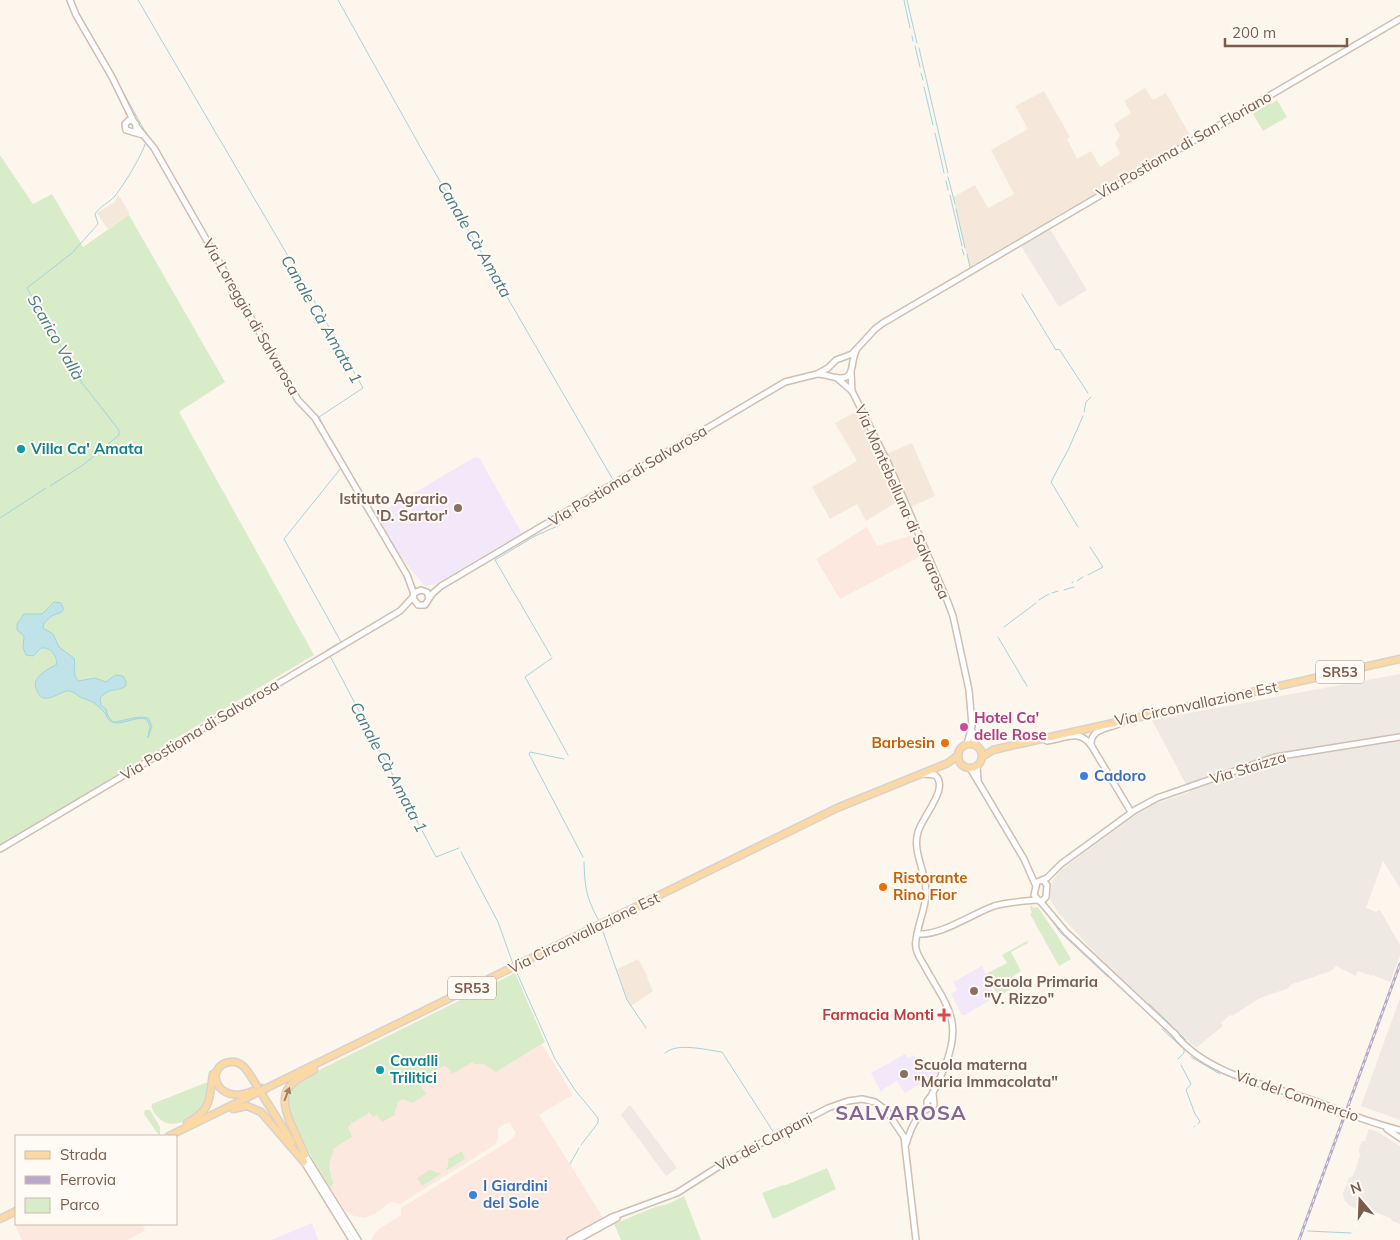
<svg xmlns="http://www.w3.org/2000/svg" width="1400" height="1240" viewBox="0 0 1400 1240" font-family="Mulish,sans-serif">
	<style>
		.residential { fill: #f5e8da }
		.commercial { fill: #fde8e0 }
		.industrial { fill: #efe9e4 }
		.education { fill: #f3e8fa }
		.green { fill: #d8ecc9 }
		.water { fill: #bfe3e8; stroke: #a5d3da }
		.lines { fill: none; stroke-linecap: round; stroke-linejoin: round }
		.stream { stroke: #a5d3da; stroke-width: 1 }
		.primary-tunnel { stroke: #dcd0c4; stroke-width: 6; stroke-dasharray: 6 3; stroke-linecap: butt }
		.tertiary-casing { stroke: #d1beb0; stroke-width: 8 }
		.primary-casing { stroke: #dad1cd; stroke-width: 9 }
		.tertiary { stroke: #fff; stroke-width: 5 }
		.primary { stroke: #fbd9a5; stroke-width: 6 }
		.rail-casing { stroke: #b9a8c9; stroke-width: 3 }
		.rail { stroke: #fffaf3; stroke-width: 1; stroke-dasharray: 4; stroke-linecap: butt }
		.oneway { fill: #a18267 }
		.culture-dot { fill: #0f9aa8; stroke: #fffaf3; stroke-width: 2 }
		.education-dot { fill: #8d6e63; stroke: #fffaf3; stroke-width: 2 }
		.hotel-dot { fill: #d1479c; stroke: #fffaf3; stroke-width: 2 }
		.food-dot { fill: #e8710a; stroke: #fffaf3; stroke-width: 2 }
		.shop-dot { fill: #3f7fe0; stroke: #fffaf3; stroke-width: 2 }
		.health-dot { fill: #e0444e; stroke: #fffaf3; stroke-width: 2 }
		.labels { text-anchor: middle; stroke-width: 4; stroke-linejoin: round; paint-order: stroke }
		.shield { fill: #fffaf3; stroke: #a28b7f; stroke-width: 1 }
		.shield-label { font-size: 14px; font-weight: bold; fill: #7a5c4d }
		.street-label { font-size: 15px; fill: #7a5c4d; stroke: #fffaf3 }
		.culture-label { font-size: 15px; font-weight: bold; fill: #0d838f; stroke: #fffaf3; text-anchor: start }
		.education-label { font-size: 15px; font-weight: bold; fill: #785e54; stroke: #fffaf3; text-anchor: start }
		.hotel-label { font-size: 15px; font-weight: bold; fill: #b23c85; stroke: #fffaf3; text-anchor: start }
		.food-label { font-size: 15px; font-weight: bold; fill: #c56008; stroke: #fffaf3; text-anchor: end }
		.shop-label { font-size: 15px; font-weight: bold; fill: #366cbe; stroke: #fffaf3; text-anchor: start }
		.health-label { font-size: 15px; font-weight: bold; fill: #be3a42; stroke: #fffaf3; text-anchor: end }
		.water-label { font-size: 16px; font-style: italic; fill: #437c86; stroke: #fffaf3 }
		.district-label { font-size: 20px; font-weight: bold; letter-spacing: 1px; fill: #846695; stroke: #fffaf3 }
	</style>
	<rect width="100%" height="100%" fill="#fdf6ec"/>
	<!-- residential -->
	<g class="residential">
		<polygon points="1145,88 1153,100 1166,93 1191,137 970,267 953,197 975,185 988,208 1014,194 991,150 1028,129 1015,106 1044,91 1070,137 1067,139 1077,159 1091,151 1100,167 1120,154 1115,143 1120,136 1114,124 1131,113 1124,101"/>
		<polygon points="118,194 129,212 129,215 108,229 97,213 115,202"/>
		<polygon points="859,410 881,456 912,443 935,496 911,507 900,500 866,521 857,504 830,519 812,487 857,461 835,423"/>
		<polygon points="638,959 648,977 647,978 653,991 631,1006 628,1002 617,969"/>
	</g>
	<!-- commercial -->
	<g class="commercial">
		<polygon points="867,527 877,546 913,535 920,553 923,555 840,599 816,559"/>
		<polygon points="542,1044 573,1095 539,1115 604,1219 566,1240 371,1240 374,1234 379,1229 401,1215 401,1208 512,1139 516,1133 509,1122 501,1126 498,1129 498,1139 495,1145 400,1204 393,1202 389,1203 375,1214 364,1218 354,1216 345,1210 330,1187 334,1184 331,1175 330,1159 333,1149 352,1137 354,1139 348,1127 351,1124 368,1113 373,1117 408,1096 425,1080 426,1077 444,1066 447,1066 452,1074 473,1062 483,1064 496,1072"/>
		<polygon points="16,1220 16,1224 142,1224 145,1231 127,1240 22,1240 16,1227"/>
	</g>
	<!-- industrial -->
	<g class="industrial">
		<polygon points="1050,229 1087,290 1059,307 1021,246"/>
		<polygon points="1400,674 1400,888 1383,861 1366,908 1376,912 1380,910 1400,945 1400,956 1390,982 1373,975 1372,976 1358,971 1356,976 1336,966 1331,971 1290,985 1289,988 1260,998 1232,1016 1230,1015 1221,1023 1223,1026 1196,1048 1095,953 1056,910 1050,899 1052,881 1061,870 1146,807 1190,792 1152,720"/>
		<polygon points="1400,998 1400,1120 1361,1106"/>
		<polygon points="630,1105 677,1168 666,1176 621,1115"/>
		<polygon points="1369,1129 1378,1132 1400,1146 1400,1224 1392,1221 1390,1218 1366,1208 1361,1210 1350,1206 1344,1200 1343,1193 1349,1178 1353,1176 1360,1156 1359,1149 1362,1141 1365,1141"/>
	</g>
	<!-- education -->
	<g class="education">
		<polygon points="475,457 480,459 520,530 521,532 526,531 435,584 426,586 423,584 393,548 375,516"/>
		<polygon points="982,966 993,987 990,988 993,993 990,995 990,1000 965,1015 962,1015 951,994 957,990 953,982"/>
		<polygon points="905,1054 908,1058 914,1055 922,1070 931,1066 935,1067 938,1072 937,1074 905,1093 897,1081 885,1088 881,1092 871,1073"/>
		<polygon points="312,1223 318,1240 271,1240"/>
	</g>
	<!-- green -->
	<g class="green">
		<polygon points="1277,100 1287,117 1263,131 1253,114 1270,102 1271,104"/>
		<polygon points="0,155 33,204 52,194 83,247 129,215 225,382 179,412 314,655 247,695 0,846"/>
		<polygon points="1032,905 1033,908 1037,907 1039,909 1057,935 1071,959 1059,966 1030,914 1032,913 1030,908"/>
		<polygon points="1027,941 1028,943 1011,952 1021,971 1012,977 1016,985 999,997 986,974 1007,963 1002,955"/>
		<path d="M515 973 545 1042 496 1072 483 1064H474L473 1062 452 1074 447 1067 444 1066C434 1072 428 1076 420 1085L426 1094 413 1103 403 1099 397 1103V1108L395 1109 396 1111 394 1112 396 1114 382 1122 377 1115 373 1117 369 1113 351 1124 348 1127 354 1140 352 1137 333 1149 334 1152C327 1160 330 1175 334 1184L330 1187C319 1169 281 1112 290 1092 293 1084 301 1080 307 1076Z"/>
		<path d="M205 1083H208C217 1106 175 1138 158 1117 154 1113 151 1110 152 1104Z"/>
		<polygon points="145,1110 150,1110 160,1127 160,1135 158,1134 144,1114"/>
		<polygon points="462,1151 465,1159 447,1170 446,1168 448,1167 448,1159"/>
		<polygon points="827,1168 836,1189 773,1219 762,1193 783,1185 786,1185"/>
		<polygon points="430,1170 438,1173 440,1172 441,1174 422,1186 417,1178"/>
		<polygon points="684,1196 701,1240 621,1240 614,1224 655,1207 668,1204"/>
	</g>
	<!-- water -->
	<path class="water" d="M54 602 61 603C66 612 62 612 54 615 50 616 47 621 44 623L43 628 53 634 59 647 74 658C76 666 72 674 78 681L95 678 106 682 115 675 123 676 126 681V686C115 693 111 686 100 698L101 705 106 709 108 716 113 722C126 721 135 715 148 718L152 726 148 738 150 726 146 719C134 716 122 726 112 722 107 720 107 716 105 713 104 712 96 704 94 703 90 700 84 699 80 697 77 695 74 692 70 691 61 690 55 699 45 698 41 698 39 695 37 691 30 677 47 670 57 664 56 654 51 647 41 648L33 656 26 655 23 648 24 636 17 630V624L24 614H42Z"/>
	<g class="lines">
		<!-- stream -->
		<g class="stream">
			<polyline points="138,0 312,297 363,388 319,417 333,444"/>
			<polyline points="338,0 422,150 612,478"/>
			<polyline points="904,0 910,28"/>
			<polyline points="907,0 917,43"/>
			<polyline points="76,8 147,135"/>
			<polyline points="912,36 913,41"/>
			<polyline points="915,46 920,67"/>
			<polyline points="919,48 948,173"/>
			<polyline points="921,73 923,80"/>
			<polyline points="924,87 933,125"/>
			<polyline points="935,133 944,173"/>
			<polyline points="948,177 955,204"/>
			<polyline points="946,181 948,190"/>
			<polyline points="950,195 962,246"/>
			<polyline points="956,209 965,248"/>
			<polyline points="962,249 964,255"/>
			<polyline points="967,254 970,267"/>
			<polyline points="1022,294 1056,350 1059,349 1088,393"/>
			<polyline points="1084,412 1086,402 1091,397"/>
			<polyline points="332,452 341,468 284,539 341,642"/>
			<path d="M50 486 83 465 119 435V430L82 383 27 288 72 253 98 224 95 214C100 206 109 203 115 196 125 183 141 157 146 142"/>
			<polyline points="567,515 617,485"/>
			<polyline points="0,518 46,488"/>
			<polyline points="1078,527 1051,482 1069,448 1083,416"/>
			<polyline points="1088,575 1103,567 1090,547"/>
			<polyline points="1077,581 1083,577"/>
			<polyline points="1072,583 1073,582"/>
			<polyline points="1064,590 1074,587"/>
			<polyline points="1052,593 1058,591"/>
			<polyline points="1039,600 1049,594"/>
			<polyline points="1004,627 1036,603"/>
			<polyline points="998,637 1027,686"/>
			<polyline points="327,650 337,644"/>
			<polyline points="330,656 436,857 459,848"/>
			<polyline points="551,656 495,560 535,536 560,525"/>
			<polyline points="552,658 525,677 568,755"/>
			<polyline points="1035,735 1035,736"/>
			<polyline points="564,759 530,752 529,754 583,857"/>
			<polyline points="461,852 498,922 513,964"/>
			<path d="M584 862C585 889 586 897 599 921"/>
			<polyline points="1044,910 1060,932 1108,977"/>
			<polyline points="602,929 627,1000 646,1028"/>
			<polyline points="517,973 555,1059 575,1090 598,1118 598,1123 581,1145"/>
			<polyline points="1149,1004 1170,1024"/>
			<polyline points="1162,1029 1184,1049 1184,1053 1178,1059"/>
			<polyline points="1176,1030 1186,1040"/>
			<path d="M665 1053C677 1042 706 1050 722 1052L774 1133"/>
			<polyline points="1191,1057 1220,1074"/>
			<polyline points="1181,1065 1191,1084 1186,1090 1195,1114 1200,1121 1198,1124"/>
			<polyline points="1194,1127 1195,1126"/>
			<polyline points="570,1164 579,1148"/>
			<polyline points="1308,1231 1351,1233"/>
		</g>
		<!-- primary-tunnel -->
		<polyline class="primary-tunnel" points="260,1085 266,1094"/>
		<defs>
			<g id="tertiary">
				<polyline points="70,0 76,15 112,77 134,122"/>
				<polyline points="136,126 154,148 298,400 315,418 407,575 414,594"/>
				<polyline points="133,132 136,130 136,124 133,121 129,120 125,124 126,130 143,135"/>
				<polyline points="851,372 852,391"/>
				<path d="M818 374C828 374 847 385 851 371 853 364 853 357 856 351"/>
				<polyline points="837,378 852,391 889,465 947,600 953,616 969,690 972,726 967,744"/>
				<polyline points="429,598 427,592 421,590 414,593 413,598 418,605 425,605 432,594 441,586 785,382 817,374 828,368 836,360 852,354 875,329 883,323 1400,19"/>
				<polyline points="972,731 975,745"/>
				<path d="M1043 738 1047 741C1065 739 1078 728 1091 745L1131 812"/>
				<path d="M1091 745C1090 728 1109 729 1121 723"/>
				<polyline points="977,766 978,779"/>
				<polyline points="970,768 1024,859 1035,884"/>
				<path d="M923 774 935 775C950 788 923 815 918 832 912 852 926 871 926 892 926 908 918 923 916 940 914 949 919 957 924 965 945 1004 964 1019 945 1066 940 1078 936 1090 928 1100"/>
				<polyline points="0,849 400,611 413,597"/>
				<polyline points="1043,880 1047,885 1046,897 1043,900 1039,901 1034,895 1037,882 1047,878 1061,864 1135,810 1157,798 1275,757 1400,737"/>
				<polyline points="1040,901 1066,932 1176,1035"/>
				<path d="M917 934C941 936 972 914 994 906 1007 902 1024 901 1037 900"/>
				<path d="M1174 1033C1204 1073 1264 1084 1309 1099 1339 1110 1369 1123 1400 1130"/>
				<polyline points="933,1101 930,1099 927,1101 927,1106 931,1108 934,1105 933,1093"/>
				<polyline points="1387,1129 1400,1138"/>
				<path d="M906 1144C910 1131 916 1114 929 1108"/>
				<polyline points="305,1155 358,1240"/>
				<polyline points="304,1162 352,1240"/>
				<polyline points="570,1240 612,1217 677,1193 729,1160 828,1108 848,1101 862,1099 875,1102 886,1110 904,1137 916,1240"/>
				<polyline points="577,1240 617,1218"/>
			</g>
			<g id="primary">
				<circle cx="970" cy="756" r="12"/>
				<polyline points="982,757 993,750 1019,744 1400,659"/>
				<path d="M253 1091C216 1107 203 1066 230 1062 235 1061 240 1063 244 1067 249 1072 253 1080 257 1086"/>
				<polyline points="263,1096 292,1142"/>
				<polyline points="233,1109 247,1106 261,1112 304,1162"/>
				<path d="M187 1123C212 1110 209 1099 213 1074"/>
				<polyline points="169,1136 837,808 948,763 958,755"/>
				<path d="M305 1155C300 1144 295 1133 290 1122 278 1092 286 1084 314 1070"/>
				<polyline points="0,1219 16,1211"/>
			</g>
		</defs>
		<!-- tertiary casing -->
		<use href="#tertiary" class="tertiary-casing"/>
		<!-- primary casing -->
		<use href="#primary" class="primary-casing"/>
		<!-- tertiary -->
		<use href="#tertiary" class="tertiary"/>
		<!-- primary -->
		<use href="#primary" class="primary"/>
		<defs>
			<polyline id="rail" points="1299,1240 1400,964"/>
		</defs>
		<!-- rail casing -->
		<use href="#rail" class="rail-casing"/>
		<!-- rail -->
		<use href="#rail" class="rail"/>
	</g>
	<!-- one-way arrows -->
	<defs><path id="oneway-solid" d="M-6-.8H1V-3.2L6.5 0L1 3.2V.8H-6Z" transform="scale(1.25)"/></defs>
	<use class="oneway" href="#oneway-solid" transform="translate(287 1094) rotate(-69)"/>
	<!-- markers -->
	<g class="culture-dot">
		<circle cx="21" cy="449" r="5"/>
		<circle cx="380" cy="1070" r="5"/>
	</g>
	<g class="education-dot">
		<circle cx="458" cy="508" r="5"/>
		<circle cx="974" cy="991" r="5"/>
		<circle cx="904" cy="1074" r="5"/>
	</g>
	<circle class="hotel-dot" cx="964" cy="727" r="5"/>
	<g class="food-dot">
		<circle cx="945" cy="743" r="5"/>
		<circle cx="883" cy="887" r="5"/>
	</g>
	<g class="shop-dot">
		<circle cx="1084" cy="776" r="5"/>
		<circle cx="473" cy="1195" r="5"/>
	</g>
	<path class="health-dot" d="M941.5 1007.5h5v5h5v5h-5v5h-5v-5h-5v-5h5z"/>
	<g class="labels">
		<!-- shield labels -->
		<g class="shield">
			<rect x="1316" y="660.5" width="48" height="23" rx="4"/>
			<rect x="448" y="976.5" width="48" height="23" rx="4"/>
		</g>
		<g class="shield-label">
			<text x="1340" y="677">SR53</text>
			<text x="472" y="993">SR53</text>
		</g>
		<!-- street labels -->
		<g class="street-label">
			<text transform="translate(1184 145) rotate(-30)" y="5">Via Postioma di San Floriano</text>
			<text transform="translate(251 317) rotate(60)" y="5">Via Loreggia di Salvarosa</text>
			<text transform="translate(628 476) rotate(-31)" y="5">Via Postioma di Salvarosa</text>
			<text transform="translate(902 502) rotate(66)" y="5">Via Montebelluna di Salvarosa</text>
			<text transform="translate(1196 704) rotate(-12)" y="5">Via Circonvallazione Est</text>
			<text transform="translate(200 730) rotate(-31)" y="5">Via Postioma di Salvarosa</text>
			<text transform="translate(1248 768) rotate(-17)" y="5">Via Staizza</text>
			<text transform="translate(584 933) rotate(-26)" y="5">Via Circonvallazione Est</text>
			<text transform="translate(1297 1096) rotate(19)" y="5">Via del Commercio</text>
			<text transform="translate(764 1142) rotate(-28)" y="5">Via dei Carpani</text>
		</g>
		<!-- culture labels -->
		<g class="culture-label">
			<text x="31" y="454">Villa Ca' Amata</text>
			<text x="390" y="1066">Cavalli<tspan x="390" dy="17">Trilitici</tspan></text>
		</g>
		<!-- education labels -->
		<g class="education-label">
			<text x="448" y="504" text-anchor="end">Istituto Agrario<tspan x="448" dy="17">'D. Sartor'</tspan></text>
			<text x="984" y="987">Scuola Primaria<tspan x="984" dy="17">"V. Rizzo"</tspan></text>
			<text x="914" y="1070">Scuola materna<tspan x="914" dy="17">"Maria Immacolata"</tspan></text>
		</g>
		<!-- hotel labels -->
		<g class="hotel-label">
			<text x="974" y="723">Hotel Ca'<tspan x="974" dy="17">delle Rose</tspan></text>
		</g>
		<!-- food labels -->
		<g class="food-label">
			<text x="935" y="748">Barbesin</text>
			<text x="893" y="883" text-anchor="start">Ristorante<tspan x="893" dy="17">Rino Fior</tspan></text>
		</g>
		<!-- shop labels -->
		<g class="shop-label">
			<text x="1094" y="781">Cadoro</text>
			<text x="483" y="1191">I Giardini<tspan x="483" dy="17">del Sole</tspan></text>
		</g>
		<!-- health labels -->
		<g class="health-label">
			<text x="934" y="1020">Farmacia Monti</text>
		</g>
		<!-- water labels -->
		<g class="water-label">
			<text transform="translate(475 239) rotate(60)" y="6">Canale Cà Amata</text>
			<text transform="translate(322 319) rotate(60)" y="6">Canale Cà Amata 1</text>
			<text transform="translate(56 337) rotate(60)" y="6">Scarico Vallà</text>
			<text transform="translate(389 767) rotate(62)" y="6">Canale Cà Amata 1</text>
		</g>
		<!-- district labels -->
		<g class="district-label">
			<text x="901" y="1120">SALVAROSA</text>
		</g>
	</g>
	<!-- legend -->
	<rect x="15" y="1135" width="162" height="90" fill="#fffaf3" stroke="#cabbb1"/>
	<rect x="25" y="1151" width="25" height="8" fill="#fbd9a5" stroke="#cabbb1"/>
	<text x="60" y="1160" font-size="15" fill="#7a5c4d">Strada</text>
	<rect x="25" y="1176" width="25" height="8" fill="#b9a8c9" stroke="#cabbb1"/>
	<text x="60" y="1185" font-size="15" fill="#7a5c4d">Ferrovia</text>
	<rect x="25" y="1198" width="25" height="15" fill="#d8ecc9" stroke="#cabbb1"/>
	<text x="60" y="1210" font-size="15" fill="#7a5c4d">Parco</text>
	<!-- north arrow -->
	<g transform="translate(1360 1200) rotate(341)" stroke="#fffaf3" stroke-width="4" paint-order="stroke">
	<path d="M0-4L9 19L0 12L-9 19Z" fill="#7a5c4d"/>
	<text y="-8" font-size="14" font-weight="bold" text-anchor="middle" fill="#7a5c4d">N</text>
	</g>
	<!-- scale -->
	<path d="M1225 38v8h122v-8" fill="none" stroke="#7a5c4d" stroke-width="2.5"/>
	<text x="1232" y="38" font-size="15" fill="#7a5c4d" stroke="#fffaf3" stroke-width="4" paint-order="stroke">200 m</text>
</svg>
